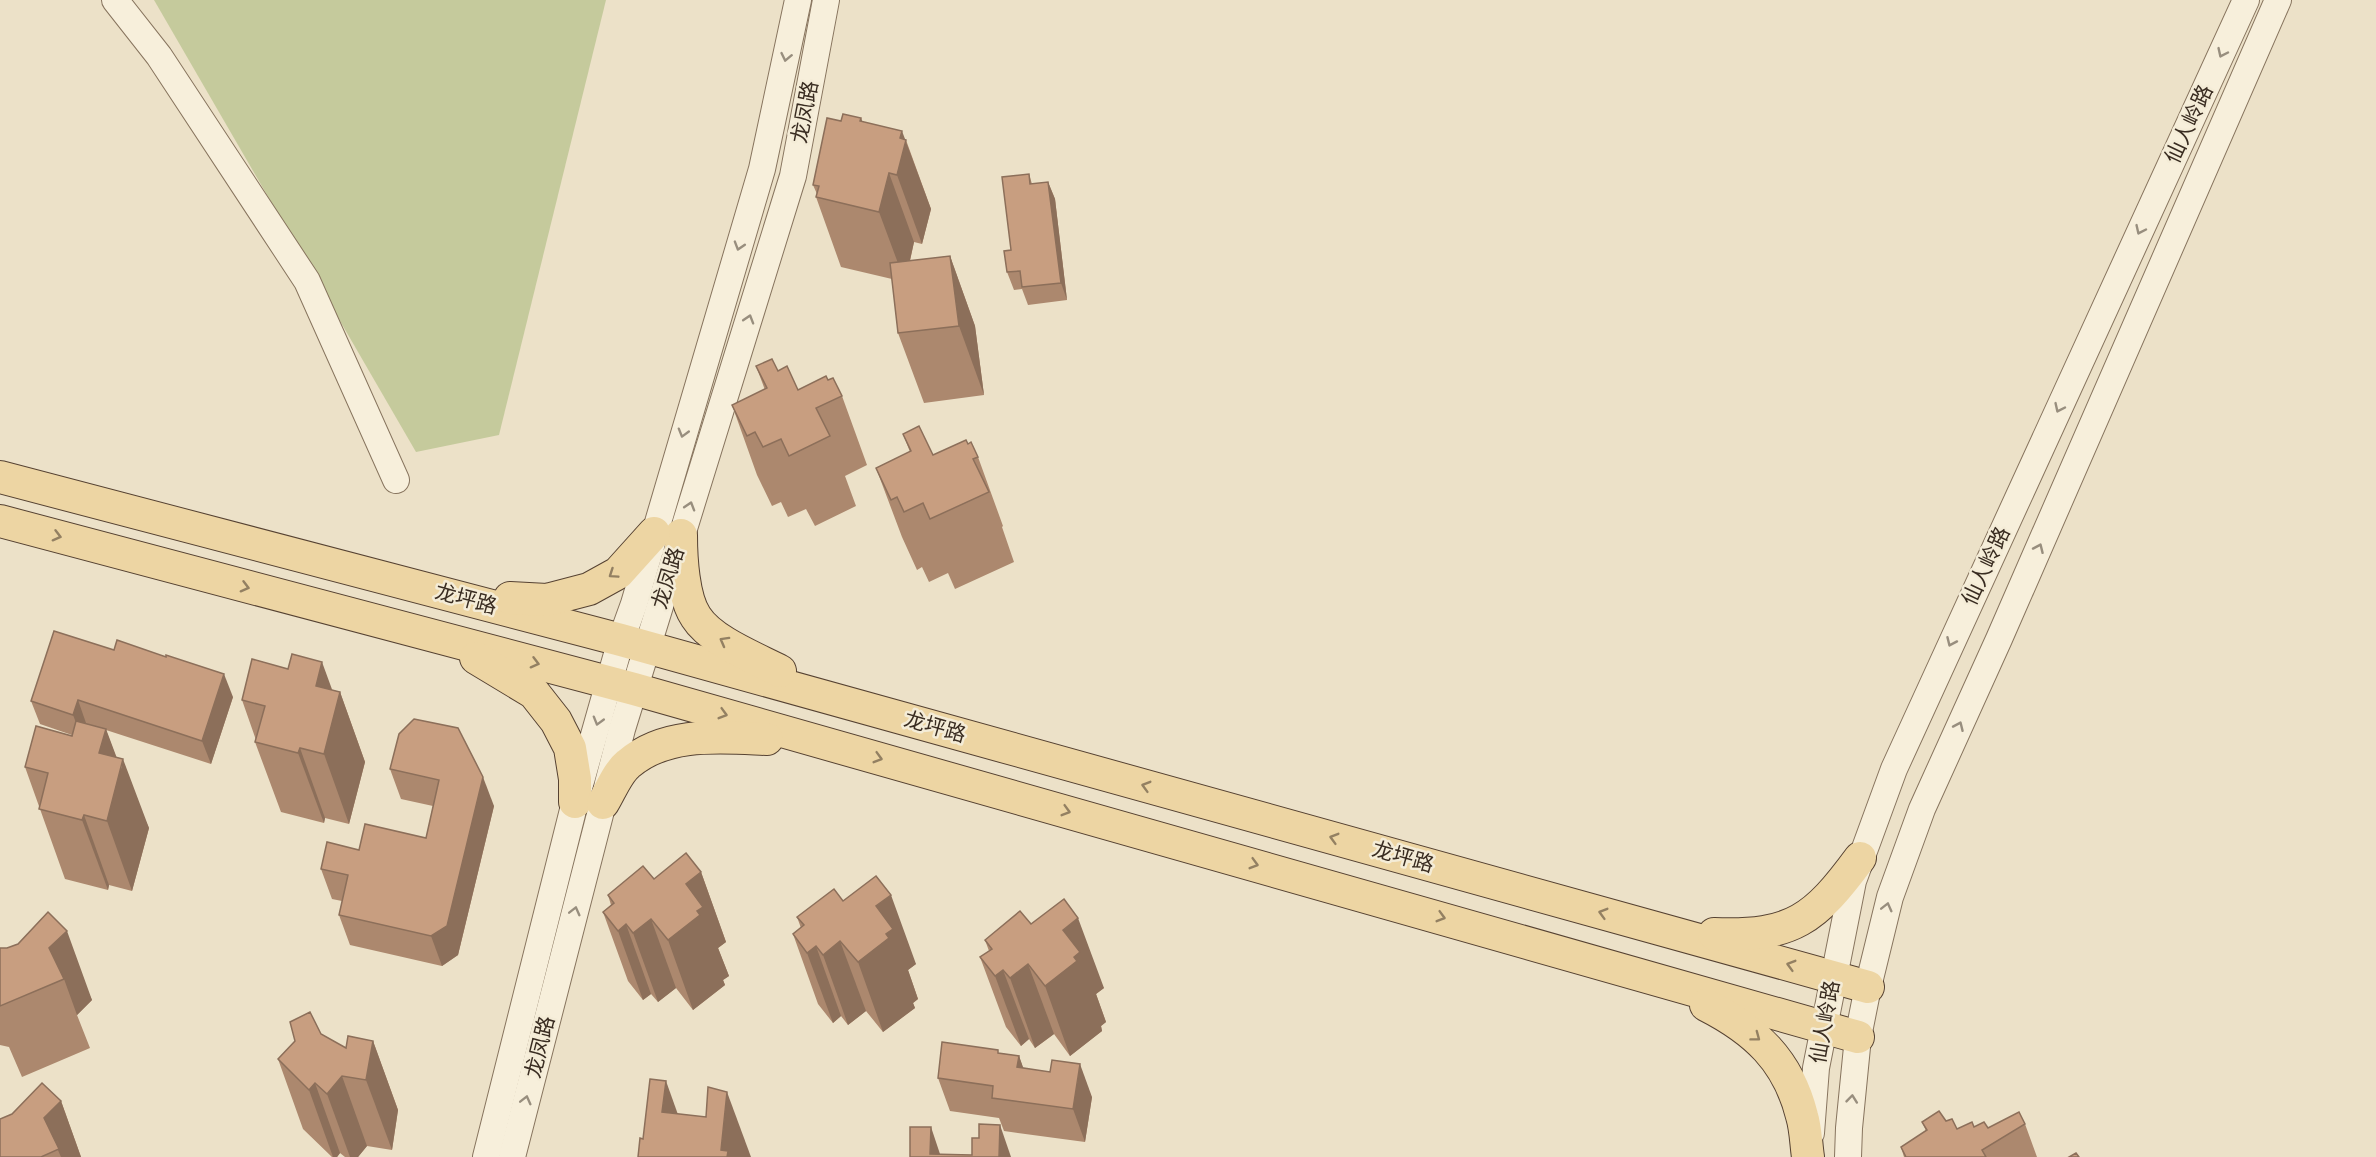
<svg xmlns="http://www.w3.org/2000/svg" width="2376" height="1157" viewBox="0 0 2376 1157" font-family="Spectral,'Noto Sans SC',serif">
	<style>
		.green { fill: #c5ca9c }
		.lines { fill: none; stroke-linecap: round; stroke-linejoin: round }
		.minor-casing { stroke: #87745e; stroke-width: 28 }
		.major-casing { stroke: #564232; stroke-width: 34 }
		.minor { stroke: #f7efdb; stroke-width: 26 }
		.major { stroke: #edd5a3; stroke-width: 32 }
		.wall { fill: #ac886e }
		.shaded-wall { fill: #8c6f5a }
		.building { fill: #c89e80; stroke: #8c6f5a; stroke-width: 1.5 }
		.oneway { stroke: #988e7e }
		.oneway2 { stroke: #938062 }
		.labels { text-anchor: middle; stroke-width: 5; stroke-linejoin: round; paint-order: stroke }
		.street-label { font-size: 21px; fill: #392c21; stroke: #f4ecd7 }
	</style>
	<rect width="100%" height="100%" fill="#ece1c8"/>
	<!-- green -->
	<polygon class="green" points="154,0 606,0 499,435 416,452"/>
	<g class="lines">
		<defs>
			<g id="minor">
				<polyline points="115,0 159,56 307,281 396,480"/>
				<polyline points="1811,1133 1816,1068 1853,881 1894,769 2246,0"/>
				<polyline points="486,1157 575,802 621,640 634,604 762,169 798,0"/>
				<polyline points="512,1157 622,729 793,176 826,0"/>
				<polyline points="1848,1157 1849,1128 1858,1037 1868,987 1890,897 1922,809 1999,639 2278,0"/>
			</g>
			<g id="major">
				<polyline points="0,477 621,640 1868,987"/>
				<polyline points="0,521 634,689 1858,1037"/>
				<path d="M681 535C681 557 683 598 696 617 711 641 755 658 780 671"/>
				<polyline points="510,598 547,600 589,589 618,573 654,533"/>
				<polyline points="476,658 534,693 556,721 570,748 575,779 575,802"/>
				<path d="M603 803C610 792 617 773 628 764 666 731 721 737 767 739"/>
				<path d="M1714 934C1793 937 1815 919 1860 858"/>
				<path d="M1706 1005C1755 1030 1788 1060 1802 1116 1806 1129 1806 1144 1808 1157"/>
			</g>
		</defs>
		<!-- minor casing -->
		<use href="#minor" class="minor-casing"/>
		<!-- major casing -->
		<use href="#major" class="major-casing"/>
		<!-- minor -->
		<use href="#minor" class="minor"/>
		<!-- major -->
		<use href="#major" class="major"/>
	</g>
	<!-- wall -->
	<g class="wall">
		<polygon points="861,118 862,122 906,140 931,209 922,244 914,242 910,261 950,256 975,326 984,395 924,403 898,333 892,279 841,267 816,197 817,194 813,185 841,121"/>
		<polygon points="1029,174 1032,184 1048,182 1055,199 1067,300 1028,305 1022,289 1014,290 1007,272 1011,250"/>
		<polygon points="756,366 778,371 798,390 828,380 842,396 867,465 845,476 856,506 815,526 806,509 788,517 781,502 772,506 757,475 732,405 765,390"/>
		<polygon points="903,434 933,455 968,444 978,457 1003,526 1002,527 1014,562 955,589 948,573 929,582 922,567 917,570 902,537 876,468 910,452"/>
		<polygon points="332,690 340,692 365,762 349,824 325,818 324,823 281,812 255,742 256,740 242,700"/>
		<polygon points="233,697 211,764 106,730 116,757 149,828 132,891 109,885 108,890 65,879 25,767 72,736 72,735 40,724 31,701"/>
		<polygon points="399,734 494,806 458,955 442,966 350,945 339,915 342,901 332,899 321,869 359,850 426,838 433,806 401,799 390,769"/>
		<polygon points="701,872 726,942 718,948 729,976 723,980 725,985 693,1010 676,988 658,1002 651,994 643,1000 628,981 603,912 611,905 608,895 654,879"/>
		<polygon points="843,901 916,964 908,970 918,999 913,1003 915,1008 883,1032 866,1011 848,1025 841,1016 833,1023 818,1004 793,934 801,928 797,917"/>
		<polygon points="48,912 92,1000 77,1015 90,1048 22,1077 9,1047 0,1045 0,948 7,948 18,944"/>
		<polygon points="1031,924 1104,988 1096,994 1106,1022 1101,1026 1102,1031 1070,1056 1054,1034 1035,1048 1029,1039 1021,1046 1006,1027 980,957 989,951 985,940"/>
		<polygon points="321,1034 346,1048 373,1041 398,1110 392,1150 367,1146 358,1157 345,1157 340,1153 337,1157 332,1157 303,1129 278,1059 295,1041"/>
		<polygon points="999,1053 1019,1056 1023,1068 1092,1097 1085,1142 1004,1131 999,1118 950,1111 938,1078"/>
		<polygon points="61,1101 81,1157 0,1157"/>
		<polygon points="1946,1121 1957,1129 1974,1127 1988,1128 2025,1124 2037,1157 1904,1157 1901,1147 1926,1131 1922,1122"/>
	</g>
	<!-- shaded-wall -->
	<g class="shaded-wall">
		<polygon points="861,118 886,185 889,173 914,242 905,282 879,212 860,121"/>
		<polygon points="902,131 931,209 922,244 897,175 900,138"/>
		<polygon points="1048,182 1055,199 1067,300 1061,283"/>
		<polygon points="950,256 975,326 984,395 959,326"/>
		<polygon points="322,662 337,703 340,692 365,762 349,824 324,754 316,686"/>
		<polygon points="224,674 233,697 211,764 202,741"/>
		<polygon points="78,700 86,723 82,738 73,715"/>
		<polygon points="106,729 121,769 123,759 149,828 132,891 107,821 99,753"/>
		<polygon points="300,748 325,818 324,823 298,753"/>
		<polygon points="483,777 494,806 458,955 442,966 431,936"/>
		<polygon points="84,815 109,885 108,890 82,820"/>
		<polygon points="701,872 726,942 718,948 729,976 723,980 725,985 693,1010 668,940 686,884"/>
		<polygon points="891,895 916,964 908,970 918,999 913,1003 915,1008 883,1032 858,962 876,906"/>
		<polygon points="1078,918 1104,988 1096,994 1106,1022 1101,1026 1102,1031 1070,1056 1045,986 1063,930"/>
		<polygon points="651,919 676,988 658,1002 633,933"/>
		<polygon points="626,924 651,994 643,1000 618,931"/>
		<polygon points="67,931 92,1000 77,1015 64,979 49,948"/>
		<polygon points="840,941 866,1011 848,1025 823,955"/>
		<polygon points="816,946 841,1016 833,1023 807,953"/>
		<polygon points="1028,964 1054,1034 1035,1048 1010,978"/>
		<polygon points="1003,970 1029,1039 1021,1046 995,976"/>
		<polygon points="373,1041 398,1110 392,1150 366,1080"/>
		<polygon points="1019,1056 1031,1089 1017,1067"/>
		<polygon points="1080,1064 1092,1097 1085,1142 1073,1109"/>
		<polygon points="342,1076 367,1146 358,1157 350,1157 327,1094"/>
		<polygon points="666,1081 691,1151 662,1112"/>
		<polygon points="315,1083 340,1153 337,1157 333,1157 309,1090"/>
		<polygon points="727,1092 751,1157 724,1157 721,1150"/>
		<polygon points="61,1101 81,1157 61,1157 44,1118"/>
		<polygon points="1000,1125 1011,1157 999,1157"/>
		<polygon points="931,1127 941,1157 930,1154"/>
	</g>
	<!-- building -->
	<g class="building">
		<polygon points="843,114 861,118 860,121 902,131 900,138 906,140 897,175 889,173 879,212 816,197 819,186 813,185 827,118 841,121"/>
		<polygon points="1029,174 1030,184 1048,182 1061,283 1022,287 1020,271 1007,272 1004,251 1011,250 1002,177"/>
		<polygon points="950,256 959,326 898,333 890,263"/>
		<polygon points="772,359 778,371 787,366 798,390 826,376 828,380 833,378 842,396 816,408 830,436 789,456 781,439 763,447 755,432 747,436 732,405 767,388 756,366"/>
		<polygon points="919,426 933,455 966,440 968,444 971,442 978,457 973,459 989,492 930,519 923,503 904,512 897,497 891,500 876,468 911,451 903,434"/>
		<polygon points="54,631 114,650 117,640 166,657 166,655 224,674 202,741 78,700 73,715 31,701"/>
		<polygon points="292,654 322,662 316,686 340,692 324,754 300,748 298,753 255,742 265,706 242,700 252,659 288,669"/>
		<polygon points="414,719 458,728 483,777 447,926 431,936 339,915 348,875 321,869 327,842 359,850 365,824 426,838 439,780 390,769 399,734"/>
		<polygon points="76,721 106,729 99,753 123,759 107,821 84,815 82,820 39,809 48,773 25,767 36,726 72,736"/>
		<polygon points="686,853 701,872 686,884 703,907 697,911 700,915 668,940 651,919 633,933 626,924 618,931 603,912 614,903 608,895 643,866 654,879"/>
		<polygon points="876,876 891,895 876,906 893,929 886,934 889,938 858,962 840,941 823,955 816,946 807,953 793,934 804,925 797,917 834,889 843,901"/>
		<polygon points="1064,899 1078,918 1063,930 1080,952 1074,957 1077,961 1045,986 1028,964 1010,978 1003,970 995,976 980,957 992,949 985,940 1020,911 1031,924"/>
		<polygon points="48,912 67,931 49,948 64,979 0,1006 0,948 7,948 18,944"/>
		<polygon points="310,1012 321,1034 346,1048 348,1036 373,1041 366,1080 342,1076 327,1094 315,1083 309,1090 278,1059 295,1041 290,1022"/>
		<polygon points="942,1042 998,1050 998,1053 1019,1056 1017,1067 1050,1072 1052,1060 1080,1064 1073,1109 992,1098 993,1086 938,1078"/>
		<polygon points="650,1079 666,1081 662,1112 706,1117 708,1087 727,1092 721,1150 728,1151 727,1157 638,1157 640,1138 643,1139"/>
		<polygon points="42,1083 61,1101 44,1118 59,1149 41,1157 0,1157 0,1119 12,1114"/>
		<polygon points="1939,1111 1946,1121 1952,1119 1957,1129 1972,1122 1974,1127 1984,1122 1988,1128 2019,1112 2025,1124 1982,1150 1986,1157 1906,1157 1901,1147 1927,1130 1922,1122"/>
		<polygon points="979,1124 1000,1125 999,1157 910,1157 910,1127 931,1127 930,1154 972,1155 972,1138 979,1138"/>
		<polygon points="2076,1153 2079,1157 2069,1157"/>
	</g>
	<!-- one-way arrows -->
	<defs><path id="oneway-chevron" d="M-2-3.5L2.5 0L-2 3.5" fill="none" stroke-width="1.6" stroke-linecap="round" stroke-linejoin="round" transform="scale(1.5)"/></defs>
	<g class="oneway">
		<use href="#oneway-chevron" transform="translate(2222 53) rotate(115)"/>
		<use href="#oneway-chevron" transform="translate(786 57) rotate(102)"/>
		<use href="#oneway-chevron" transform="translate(2140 230) rotate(115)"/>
		<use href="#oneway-chevron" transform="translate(739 246) rotate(107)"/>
		<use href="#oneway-chevron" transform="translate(749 319) rotate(-73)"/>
		<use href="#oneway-chevron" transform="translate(2059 408) rotate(115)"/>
		<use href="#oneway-chevron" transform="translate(683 433) rotate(106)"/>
		<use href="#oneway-chevron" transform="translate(690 506) rotate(-73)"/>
		<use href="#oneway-chevron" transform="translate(2039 548) rotate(-66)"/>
		<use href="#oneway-chevron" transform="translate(1951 642) rotate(114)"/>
		<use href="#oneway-chevron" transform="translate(598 721) rotate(106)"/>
		<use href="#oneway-chevron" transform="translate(1959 726) rotate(-66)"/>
		<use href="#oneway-chevron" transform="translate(1887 907) rotate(-76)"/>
		<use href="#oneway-chevron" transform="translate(575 911) rotate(-76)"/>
		<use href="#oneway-chevron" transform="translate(1852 1099) rotate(-84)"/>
		<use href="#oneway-chevron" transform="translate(526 1100) rotate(-76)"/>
	</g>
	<g class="oneway2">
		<use href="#oneway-chevron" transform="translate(57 536) rotate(15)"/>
		<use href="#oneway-chevron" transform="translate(613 574) rotate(146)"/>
		<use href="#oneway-chevron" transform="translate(245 587) rotate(15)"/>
		<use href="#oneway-chevron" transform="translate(724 641) rotate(-151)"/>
		<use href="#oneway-chevron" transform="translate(535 663) rotate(15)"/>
		<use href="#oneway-chevron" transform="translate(723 714) rotate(16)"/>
		<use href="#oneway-chevron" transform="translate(878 758) rotate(16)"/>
		<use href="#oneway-chevron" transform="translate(1146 786) rotate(-164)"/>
		<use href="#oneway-chevron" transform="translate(1066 811) rotate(16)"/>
		<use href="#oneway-chevron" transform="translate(1334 838) rotate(-164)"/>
		<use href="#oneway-chevron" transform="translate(1254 864) rotate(16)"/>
		<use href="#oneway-chevron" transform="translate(1603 913) rotate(-164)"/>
		<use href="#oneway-chevron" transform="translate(1441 917) rotate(16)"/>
		<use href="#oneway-chevron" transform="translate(1791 965) rotate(-164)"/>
		<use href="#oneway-chevron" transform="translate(1756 1037) rotate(37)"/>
	</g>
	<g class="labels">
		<!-- street labels -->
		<g class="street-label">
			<text transform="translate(805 112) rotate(-79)" y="7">龙凤路</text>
			<text transform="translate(2189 124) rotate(-65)" y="7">仙人岭路</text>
			<text transform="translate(1986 566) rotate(-65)" y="7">仙人岭路</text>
			<text transform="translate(668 578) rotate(-73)" y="7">龙凤路</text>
			<text transform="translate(466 599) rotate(15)" y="7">龙坪路</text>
			<text transform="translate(935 727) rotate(16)" y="7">龙坪路</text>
			<text transform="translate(1403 857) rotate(16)" y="7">龙坪路</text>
			<text transform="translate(1825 1022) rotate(-80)" y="7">仙人岭路</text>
			<text transform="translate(540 1047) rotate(-76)" y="7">龙凤路</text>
		</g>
	</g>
</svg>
